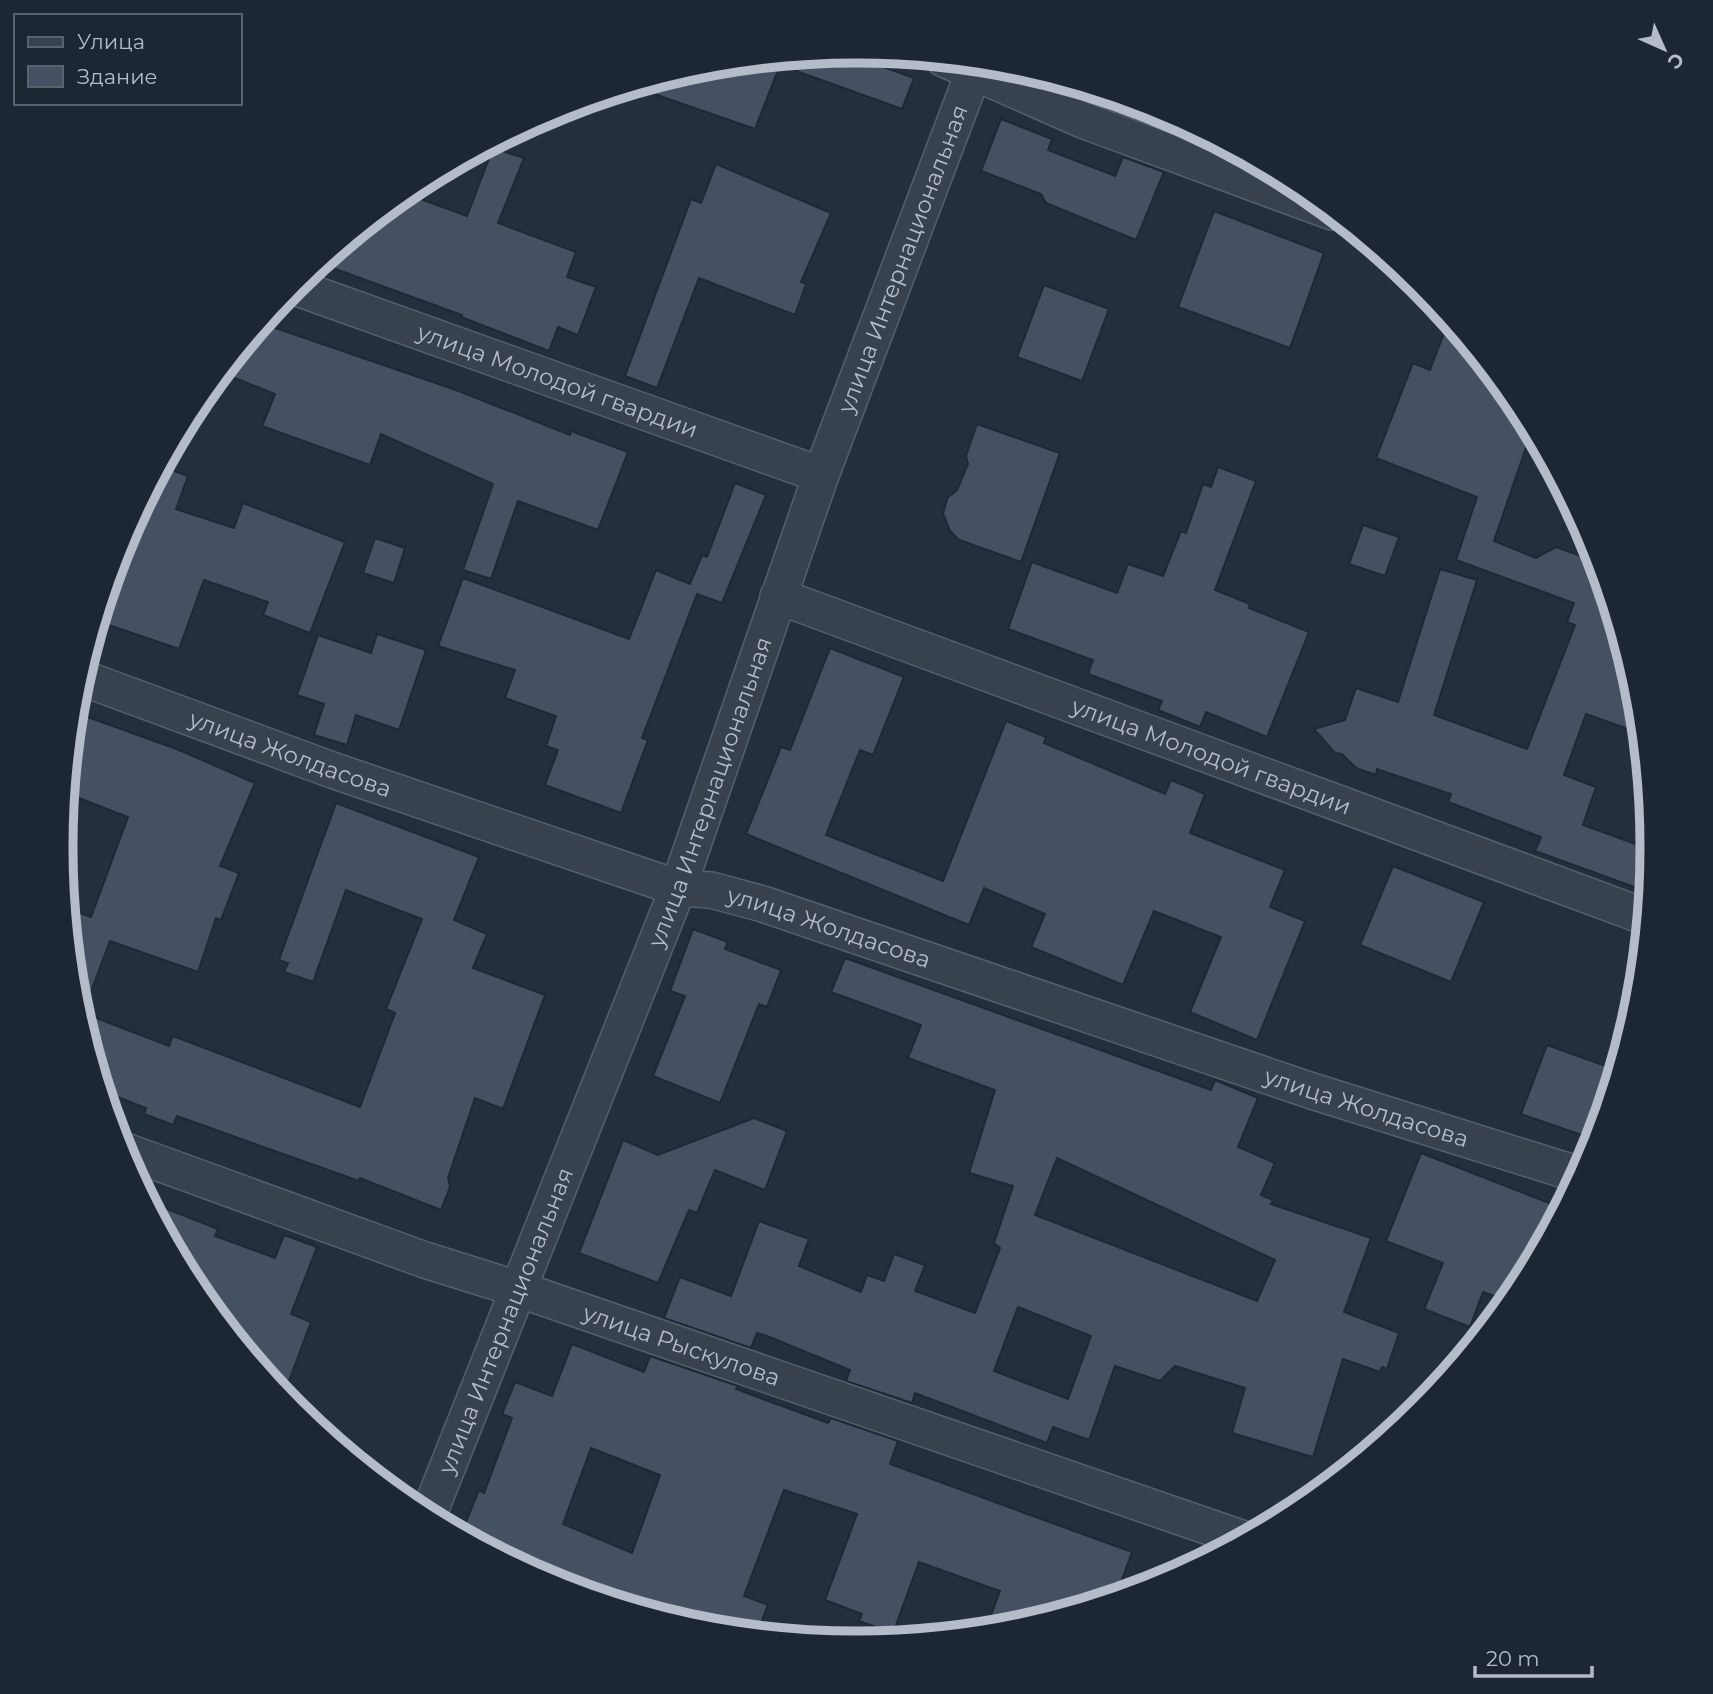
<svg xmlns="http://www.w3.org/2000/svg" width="1713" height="1694" viewBox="0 0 1713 1694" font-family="Montserrat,sans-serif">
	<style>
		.building { fill: #455162; stroke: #1f2835; stroke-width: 2; fill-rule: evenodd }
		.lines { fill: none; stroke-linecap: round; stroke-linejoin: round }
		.street-casing { stroke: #565f6c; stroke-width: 38 }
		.street { stroke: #38414e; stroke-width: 35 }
		.labels { text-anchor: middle; stroke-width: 6; stroke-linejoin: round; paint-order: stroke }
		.street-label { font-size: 23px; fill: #b4bcc9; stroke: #1d2633 }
		.rim { fill: none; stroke: #b4bcc9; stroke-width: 9 }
	</style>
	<rect width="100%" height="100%" fill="#242f3e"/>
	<!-- building -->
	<g class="building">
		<polygon points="842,52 914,78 902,109 780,65 755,129 634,87 702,66"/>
		<polygon points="1001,119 1052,139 1048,150 1115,176 1123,157 1164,172 1136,240 1046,203 1041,194 981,171"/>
		<polygon points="493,148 524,158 498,223 576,252 567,277 596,287 578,335 558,327 549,351 461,317 462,315 319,263 404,193 467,216"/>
		<polygon points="716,164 831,213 801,282 806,284 795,315 699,278 657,388 625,376 691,199 701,203"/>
		<polygon points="1214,211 1324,253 1290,348 1178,307"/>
		<polygon points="1044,285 1109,309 1082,381 1017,357"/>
		<polygon points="1449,320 1519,405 1532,430 1494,541 1536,558 1556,547 1598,562 1638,692 1642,734 1586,714 1564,775 1596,787 1583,825 1652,850 1648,892 1535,851 1541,837 1448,802 1451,794 1377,769 1376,775 1356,768 1342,754 1335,753 1314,729 1345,720 1356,688 1398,702 1440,569 1477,580 1434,715 1527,749 1575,625 1567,622 1574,603 1456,560 1477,497 1376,458 1413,363 1430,370"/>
		<polygon points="261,323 456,390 570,435 571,431 628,452 598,530 518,501 491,579 463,570 493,484 381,434 370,465 262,426 275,394 232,377 245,343"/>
		<polygon points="977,424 1060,453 1021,562 959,540 950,531 943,513 948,497 957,490 968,464 966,456"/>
		<polygon points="161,466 188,476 176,509 234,528 243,503 345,542 310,633 263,615 268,602 204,580 179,649 97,621 121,542"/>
		<polygon points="1218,467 1256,481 1215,590 1250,604 1249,608 1309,632 1267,737 1206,712 1200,727 1158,710 1162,701 1088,674 1093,660 1008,629 1032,562 1117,593 1128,564 1163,576 1181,531 1186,533 1203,484 1211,487"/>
		<polygon points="735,483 766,495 722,603 697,594 642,738 648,740 621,813 545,785 558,750 546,746 556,716 505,698 515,670 438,646 463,578 629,639 656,570 690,584 702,555 707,557"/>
		<polygon points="1363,525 1399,537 1385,576 1349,564"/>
		<polygon points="375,538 405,548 394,583 363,573"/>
		<polygon points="377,634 426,650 399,730 356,715 347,745 314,735 324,704 297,695 318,635 371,653"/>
		<polygon points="830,648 904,677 873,755 860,750 826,835 943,881 1006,721 1046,737 1044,743 1165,794 1171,780 1205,794 1190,833 1285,870 1270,907 1305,921 1257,1040 1190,1012 1221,937 1154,911 1123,985 1031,947 1045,914 984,888 969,925 746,834 781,747 790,750"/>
		<polygon points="74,712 179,750 255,783 220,866 239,873 221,920 216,918 198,972 110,941 83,1013 169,1046 173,1036 360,1107 395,1013 386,1009 422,919 346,890 313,982 284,972 288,963 279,960 336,803 479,857 454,920 487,934 473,968 545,995 503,1109 475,1098 448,1178 450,1187 441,1210 360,1178 359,1181 177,1116 173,1125 144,1114 146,1108 102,1091 75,1002 66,908 91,917 128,817 66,793"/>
		<polygon points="1393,866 1484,902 1451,982 1360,945"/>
		<polygon points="693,929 728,942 725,949 781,970 767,1007 759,1004 720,1103 653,1076 685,996 670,991"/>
		<path d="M845 958 1211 1090 1215 1080 1258 1098 1238 1147 1275 1163 1261 1195 1273 1200 1271 1204 1371 1238 1344 1312 1399 1333 1387 1369 1382 1367 1380 1372 1343 1359 1313 1457 1232 1433 1245 1388 1175 1366 1160 1381 1115 1366 1089 1440 1053 1427 1047 1443 915 1393 912 1403 846 1381 850 1370 767 1336 757 1333 751 1348 664 1318 680 1277 731 1296 759 1221 809 1239 799 1266 861 1292 867 1275 884 1281 894 1254 925 1265 915 1291 975 1313 1000 1248 994 1243 1013 1186 969 1173 995 1090 908 1058 921 1025 831 992ZM1057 1158 1275 1260 1257 1301 1035 1215ZM1018 1307 1091 1336 1068 1399 994 1371Z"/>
		<polygon points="1547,1045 1617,1070 1596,1140 1521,1114"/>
		<polygon points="754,1118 787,1131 765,1190 715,1170 697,1213 689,1210 658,1283 579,1253 623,1140 658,1155"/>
		<polygon points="1421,1153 1562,1208 1518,1290 1509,1301 1483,1292 1470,1327 1424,1309 1443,1263 1386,1241"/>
		<polygon points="147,1201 218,1229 215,1236 275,1258 284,1235 317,1247 291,1314 311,1322 283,1397 194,1289"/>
		<path d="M572 1344 644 1372 650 1356 738 1386 736 1389 828 1423 831 1418 898 1441 890 1464 1132 1552 1116 1596 1011 1628 985 1631 1000 1591 919 1562 893 1633 859 1621 862 1614 825 1600 857 1514 784 1490 744 1596 768 1605 757 1633 701 1628 551 1582 461 1534 479 1490 484 1493 512 1418 502 1414 515 1382 552 1396ZM591 1448 660 1475 632 1553 563 1524Z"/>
	</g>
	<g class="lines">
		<defs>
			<g id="street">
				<polyline points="944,59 1085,121 1332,212"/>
				<path id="s1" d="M292 286 821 475"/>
				<path id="s2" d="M778 596 1646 917"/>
				<path id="s3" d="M80 677 332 770 678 888 711 890 763 904 1309 1090 1580 1175"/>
				<path id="s4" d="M120 1149 425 1260 521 1290 1244 1539"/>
				<path id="s5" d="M428 1516 678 888 821 475 977 63"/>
			</g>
		</defs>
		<!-- street casing -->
		<use href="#street" class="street-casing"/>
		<!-- street -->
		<use href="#street" class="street"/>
	</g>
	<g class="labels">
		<!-- street labels -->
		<g class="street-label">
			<text dy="8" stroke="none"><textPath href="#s5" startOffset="1344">улица Интернациональная</textPath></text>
			<text dy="8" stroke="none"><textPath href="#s1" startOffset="282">улица Молодой гвардии</textPath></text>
			<text dy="8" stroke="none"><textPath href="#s3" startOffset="224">улица Жолдасова</textPath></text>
			<text dy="8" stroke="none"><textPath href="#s2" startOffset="462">улица Молодой гвардии</textPath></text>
			<text dy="8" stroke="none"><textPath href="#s5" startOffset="777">улица Интернациональная</textPath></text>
			<text dy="8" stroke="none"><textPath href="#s3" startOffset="791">улица Жолдасова</textPath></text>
			<text dy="8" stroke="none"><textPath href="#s3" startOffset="1358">улица Жолдасова</textPath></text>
			<text dy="8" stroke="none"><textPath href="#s5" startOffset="210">улица Интернациональная</textPath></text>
			<text dy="8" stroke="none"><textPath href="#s4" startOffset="595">улица Рыскулова</textPath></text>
		</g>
	</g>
	<!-- crop -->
	<path d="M0 0H1713V1694H0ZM856 63H857A783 783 0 0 1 1640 846V848A783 783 0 0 1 857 1631H856A783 783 0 0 1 73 848V846A783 783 0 0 1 856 63Z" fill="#1d2633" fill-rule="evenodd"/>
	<path class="rim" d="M856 63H857A783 783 0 0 1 1640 846V848A783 783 0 0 1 857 1631H856A783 783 0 0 1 73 848V846A783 783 0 0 1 856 63Z"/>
	<!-- legend -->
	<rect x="14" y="14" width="228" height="91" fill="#1d2633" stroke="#59626f" stroke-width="2"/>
	<rect x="28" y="37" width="35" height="10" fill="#38414e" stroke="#59626f" stroke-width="2"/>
	<text x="77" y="49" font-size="21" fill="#b4bcc9">Улица</text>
	<rect x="28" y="66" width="35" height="21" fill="#455162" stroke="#59626f" stroke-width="2"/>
	<text x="77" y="84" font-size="21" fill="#b4bcc9">Здание</text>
	<!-- north arrow -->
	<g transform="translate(1664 49) rotate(135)" stroke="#1d2633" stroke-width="5" paint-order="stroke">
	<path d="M0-5L12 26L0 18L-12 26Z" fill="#b4bcc9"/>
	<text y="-10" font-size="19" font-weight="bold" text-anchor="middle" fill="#b4bcc9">С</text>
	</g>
	<!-- scale -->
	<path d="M1475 1666v10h117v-10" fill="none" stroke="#b4bcc9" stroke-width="3.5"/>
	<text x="1486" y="1666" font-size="21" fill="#b4bcc9" stroke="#1d2633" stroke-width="5" paint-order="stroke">20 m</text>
</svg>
